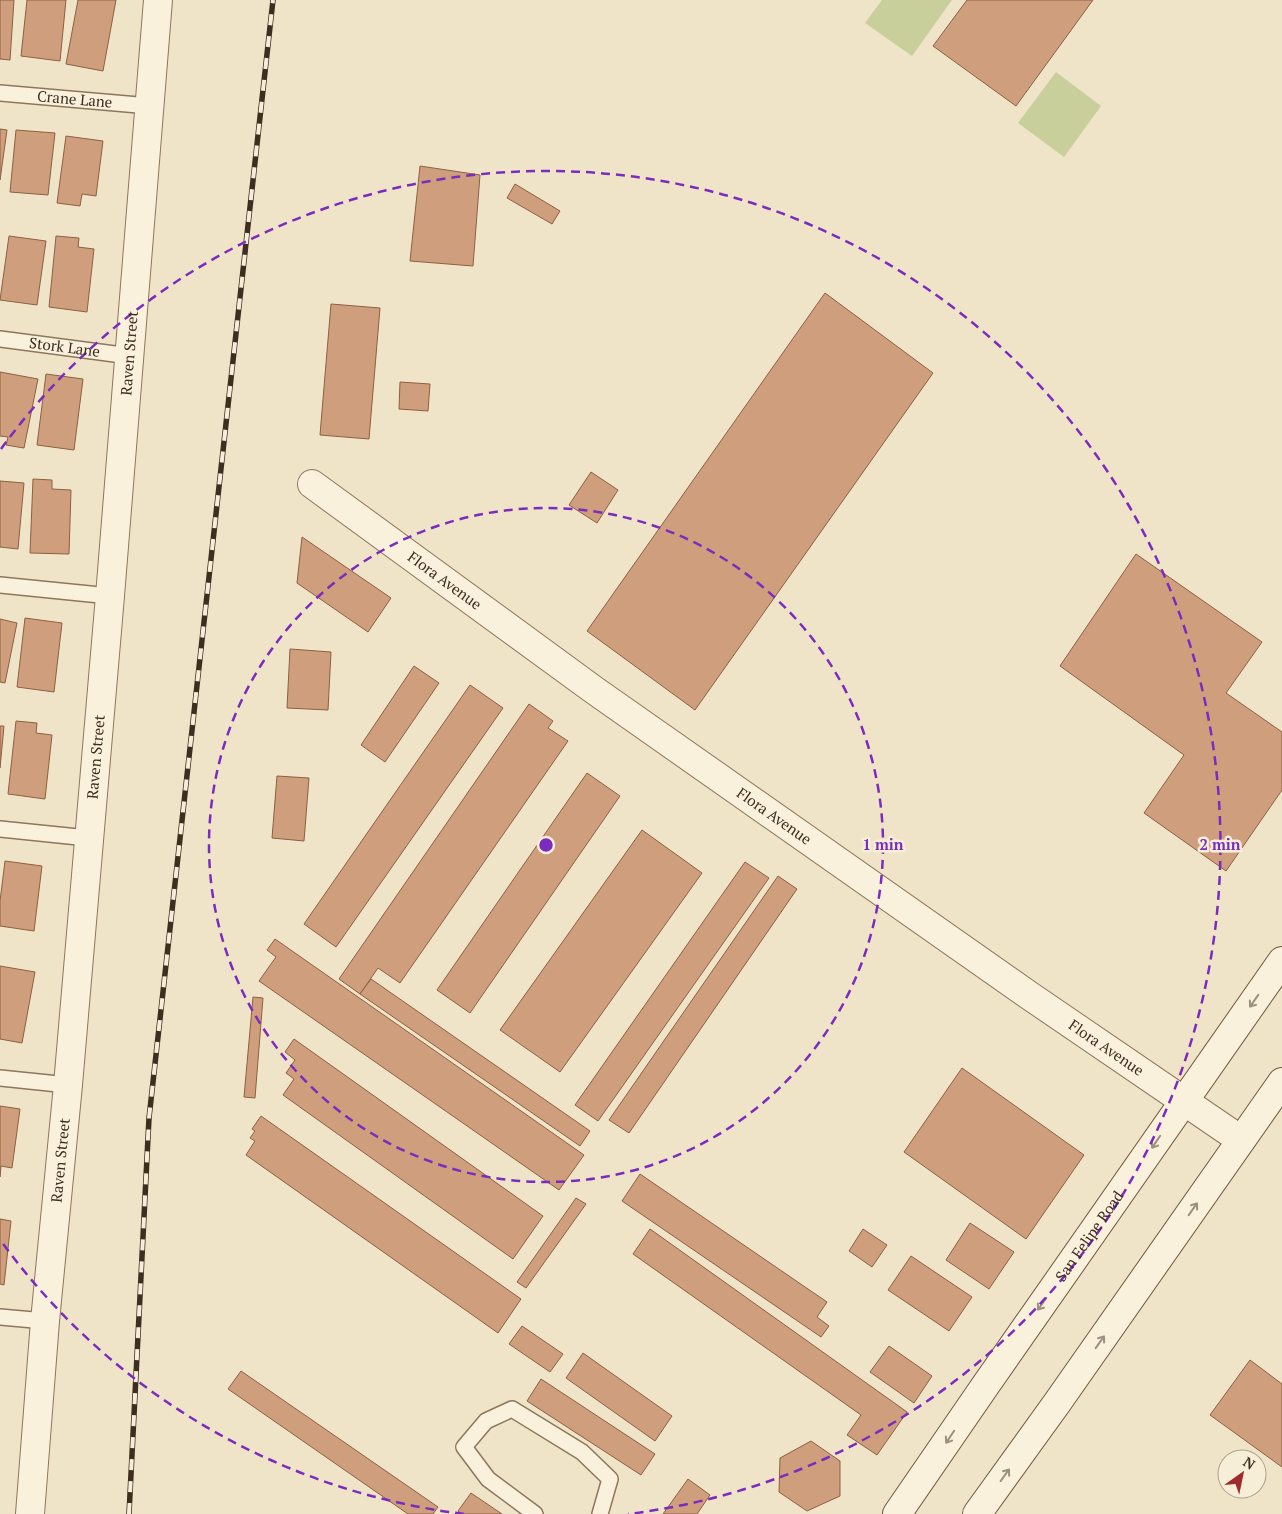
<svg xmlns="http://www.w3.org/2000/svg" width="1282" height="1514" viewBox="0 0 1282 1514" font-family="'PT Serif',serif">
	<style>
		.green { fill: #c9cf9b }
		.building { fill: #cf9f7d; stroke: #8d5f41 }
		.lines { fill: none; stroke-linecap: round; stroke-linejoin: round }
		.service-casing { stroke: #8d765c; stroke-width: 18 }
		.minor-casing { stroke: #8d765c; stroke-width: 30 }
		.secondary-casing { stroke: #6f573f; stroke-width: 30 }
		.service { stroke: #faf1dc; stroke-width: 15 }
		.minor { stroke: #faf1dc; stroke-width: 28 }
		.secondary { stroke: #faf1dc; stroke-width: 28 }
		.rail-casing { stroke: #3d2e20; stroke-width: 5.5 }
		.rail { stroke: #f7eed8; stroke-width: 4; stroke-dasharray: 11; stroke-linecap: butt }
		.oneway { stroke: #9c907e }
		.ring { fill: none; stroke: #7b2cbf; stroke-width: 2.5; stroke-dasharray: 9 6 }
		.labels { text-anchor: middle; stroke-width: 5; stroke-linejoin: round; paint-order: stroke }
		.street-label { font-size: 15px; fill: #3d2e20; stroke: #f7eed8 }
		.centre { fill: #7b2cbf; stroke: #f7eed8; stroke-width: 2.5 }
		.ring-label { font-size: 15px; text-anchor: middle; font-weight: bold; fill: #7b2cbf; stroke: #f7eed8; stroke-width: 5; stroke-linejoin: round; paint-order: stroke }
	</style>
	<rect width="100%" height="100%" fill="#f0e4c8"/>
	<!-- green -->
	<g class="green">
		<polygon points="882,0 952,0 912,56 865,23"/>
		<polygon points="1056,72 1101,106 1064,157 1018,123"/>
	</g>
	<!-- building -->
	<g class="building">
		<polygon points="0,0 14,0 10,60 0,59"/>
		<polygon points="27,0 66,0 60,61 21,56"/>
		<polygon points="78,0 116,0 103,71 66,64"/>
		<polygon points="967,0 1093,0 1016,106 933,46"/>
		<polygon points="0,129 7,130 0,180"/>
		<polygon points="16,130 55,133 48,195 10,192"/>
		<polygon points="66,136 103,141 96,196 82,194 80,206 57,203"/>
		<polygon points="420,166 480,175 473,266 410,261"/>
		<polygon points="515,184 560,211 552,224 507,198"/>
		<polygon points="9,236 46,241 37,305 0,300"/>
		<polygon points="56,236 79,238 78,247 94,249 87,312 49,307"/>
		<polygon points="825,293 933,373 695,710 587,631"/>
		<polygon points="331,304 380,308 369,439 320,435"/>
		<polygon points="0,372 38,379 24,448 6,445 8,437 0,436"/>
		<polygon points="46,374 83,379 74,450 37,445"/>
		<polygon points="400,382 430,384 428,411 399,409"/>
		<polygon points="591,472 618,490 597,523 569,505"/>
		<polygon points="33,479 52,480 52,489 71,490 69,554 30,553"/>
		<polygon points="0,481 24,483 18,549 0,547"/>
		<polygon points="302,537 391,598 368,632 297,583"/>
		<polygon points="1136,554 1262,642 1226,693 1282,732 1282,790 1226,871 1144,813 1184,755 1060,666"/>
		<polygon points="25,618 62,623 54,692 17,687"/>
		<polygon points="0,619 17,623 5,683 0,682"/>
		<polygon points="290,649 331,652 328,710 287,708"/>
		<polygon points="414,666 439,683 385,762 361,745"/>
		<polygon points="470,685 503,708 336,947 304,924"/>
		<polygon points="529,704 553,721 548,728 568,741 400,983 378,968 360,994 339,979"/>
		<polygon points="16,721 37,723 36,733 52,735 45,799 8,794"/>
		<polygon points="0,726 4,726 0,768"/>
		<polygon points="587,773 620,796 470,1013 437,990"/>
		<polygon points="277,776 309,778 304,841 272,838"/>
		<polygon points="642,830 702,873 560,1072 500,1030"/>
		<polygon points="5,861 42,866 34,931 0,926 0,901"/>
		<polygon points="745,862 769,878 598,1121 575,1105"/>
		<polygon points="778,876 797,889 629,1133 609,1120"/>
		<polygon points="275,939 584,1155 559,1190 259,981 276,957 267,950"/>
		<polygon points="0,966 35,972 22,1043 0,1039"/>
		<polygon points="371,979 590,1131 580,1146 360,994"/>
		<polygon points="253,997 263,998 255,1098 244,1097"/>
		<polygon points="294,1039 543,1216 513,1259 283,1095 294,1079 286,1073 295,1060 285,1052"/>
		<polygon points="962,1068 1084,1155 1026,1239 904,1152"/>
		<polygon points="0,1106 20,1109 12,1168 1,1166 0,1177"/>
		<polygon points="261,1116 521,1299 498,1333 246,1155 255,1141 250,1138 255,1131 252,1129"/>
		<polygon points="640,1174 827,1302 817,1317 829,1326 821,1337 622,1201"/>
		<polygon points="576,1198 586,1204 526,1288 517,1282"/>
		<polygon points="0,1219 11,1221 4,1285 0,1284"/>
		<polygon points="970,1223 1014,1252 989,1289 946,1260"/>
		<polygon points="650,1229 907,1412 877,1455 847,1435 861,1415 633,1254"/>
		<polygon points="863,1229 887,1245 872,1267 849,1251"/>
		<polygon points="911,1256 972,1297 949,1331 888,1290"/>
		<polygon points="522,1326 563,1354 550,1372 509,1344"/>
		<polygon points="889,1346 932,1376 914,1403 870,1372"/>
		<polygon points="583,1353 672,1416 655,1441 566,1378"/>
		<polygon points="1250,1360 1282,1384 1282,1467 1210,1415"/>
		<polygon points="241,1371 438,1507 433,1514 408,1514 228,1389"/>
		<polygon points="541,1379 655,1454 641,1475 527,1401"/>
		<polygon points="811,1441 840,1461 840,1496 807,1511 779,1492 780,1458"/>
		<polygon points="688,1479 710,1495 697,1514 663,1514"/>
		<polygon points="471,1493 502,1514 462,1514 458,1511"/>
	</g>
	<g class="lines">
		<defs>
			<g id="service">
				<path id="s1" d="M0 93 150 106"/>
				<path id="s2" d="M0 339 130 356"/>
				<polyline points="0,585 110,596"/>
				<polyline points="0,829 88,838"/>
				<polyline points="0,1078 68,1085"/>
				<polyline points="0,1317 45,1321"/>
				<polyline points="535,1514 488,1479 464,1447 486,1421 512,1409 582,1452 610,1479 600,1514"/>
			</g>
			<g id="minor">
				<path id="s3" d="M312 484 594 690 1030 996 1241 1140"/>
				<path id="s4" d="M30 1514 45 1321 68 1085 110 596 158 0"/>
			</g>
			<g id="secondary">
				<path id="s5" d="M897 1514 985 1386 1282 961"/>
				<polyline points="977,1514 1057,1403 1282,1082"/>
			</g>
		</defs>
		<!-- service casing -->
		<use href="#service" class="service-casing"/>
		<!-- minor casing -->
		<use href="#minor" class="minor-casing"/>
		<!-- secondary casing -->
		<use href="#secondary" class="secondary-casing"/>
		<!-- service -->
		<use href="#service" class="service"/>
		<!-- minor -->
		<use href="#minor" class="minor"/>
		<!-- secondary -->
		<use href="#secondary" class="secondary"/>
		<defs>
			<polyline id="rail" points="129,1514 149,1118 273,0"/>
		</defs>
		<!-- rail casing -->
		<use href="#rail" class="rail-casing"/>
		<!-- rail -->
		<use href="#rail" class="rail"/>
	</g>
	<!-- one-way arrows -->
	<defs><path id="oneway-shaft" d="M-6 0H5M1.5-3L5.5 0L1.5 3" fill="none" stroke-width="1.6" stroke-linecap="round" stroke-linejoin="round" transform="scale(1.25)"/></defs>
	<g class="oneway">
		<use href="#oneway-shaft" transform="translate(1254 1001) rotate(125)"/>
		<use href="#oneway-shaft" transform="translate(1156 1142) rotate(124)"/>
		<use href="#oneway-shaft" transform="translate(1193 1209) rotate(-55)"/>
		<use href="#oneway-shaft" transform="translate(1042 1304) rotate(125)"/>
		<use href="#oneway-shaft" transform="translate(1100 1342) rotate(-55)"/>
		<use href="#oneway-shaft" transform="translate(950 1437) rotate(124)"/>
		<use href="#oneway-shaft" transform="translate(1005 1475) rotate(-54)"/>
	</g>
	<!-- distance rings -->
	<g class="ring">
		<circle cx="546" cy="845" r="337"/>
		<path d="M464 1514A674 674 0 0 1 1 1241M1 449A674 674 0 1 1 628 1514"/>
	</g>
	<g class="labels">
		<!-- street labels -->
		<g class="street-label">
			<text dy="5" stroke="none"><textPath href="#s1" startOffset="75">Crane Lane</textPath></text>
			<text dy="5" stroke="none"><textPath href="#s2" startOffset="65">Stork Lane</textPath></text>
			<text dy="5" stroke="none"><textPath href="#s4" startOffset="1165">Raven Street</textPath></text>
			<text dy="5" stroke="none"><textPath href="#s3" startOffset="164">Flora Avenue</textPath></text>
			<text dy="5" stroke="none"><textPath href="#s4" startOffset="760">Raven Street</textPath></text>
			<text dy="5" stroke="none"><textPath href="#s3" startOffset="569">Flora Avenue</textPath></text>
			<text dy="5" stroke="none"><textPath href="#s3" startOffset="974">Flora Avenue</textPath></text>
			<text dy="5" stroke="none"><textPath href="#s4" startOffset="355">Raven Street</textPath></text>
			<text dy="5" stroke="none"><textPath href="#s5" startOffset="338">San Felipe Road</textPath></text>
		</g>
	</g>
	<circle cx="546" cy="845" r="8" class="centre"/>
	<g class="ring-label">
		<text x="883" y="850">1 min</text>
		<text x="1220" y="850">2 min</text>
	</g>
	<!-- north arrow -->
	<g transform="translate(1242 1474) rotate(33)"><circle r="24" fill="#f7eed8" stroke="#ada18e"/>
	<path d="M0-4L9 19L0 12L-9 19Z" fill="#9e2a2b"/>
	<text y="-8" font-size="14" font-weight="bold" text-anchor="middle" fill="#3d2e20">N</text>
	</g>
</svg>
